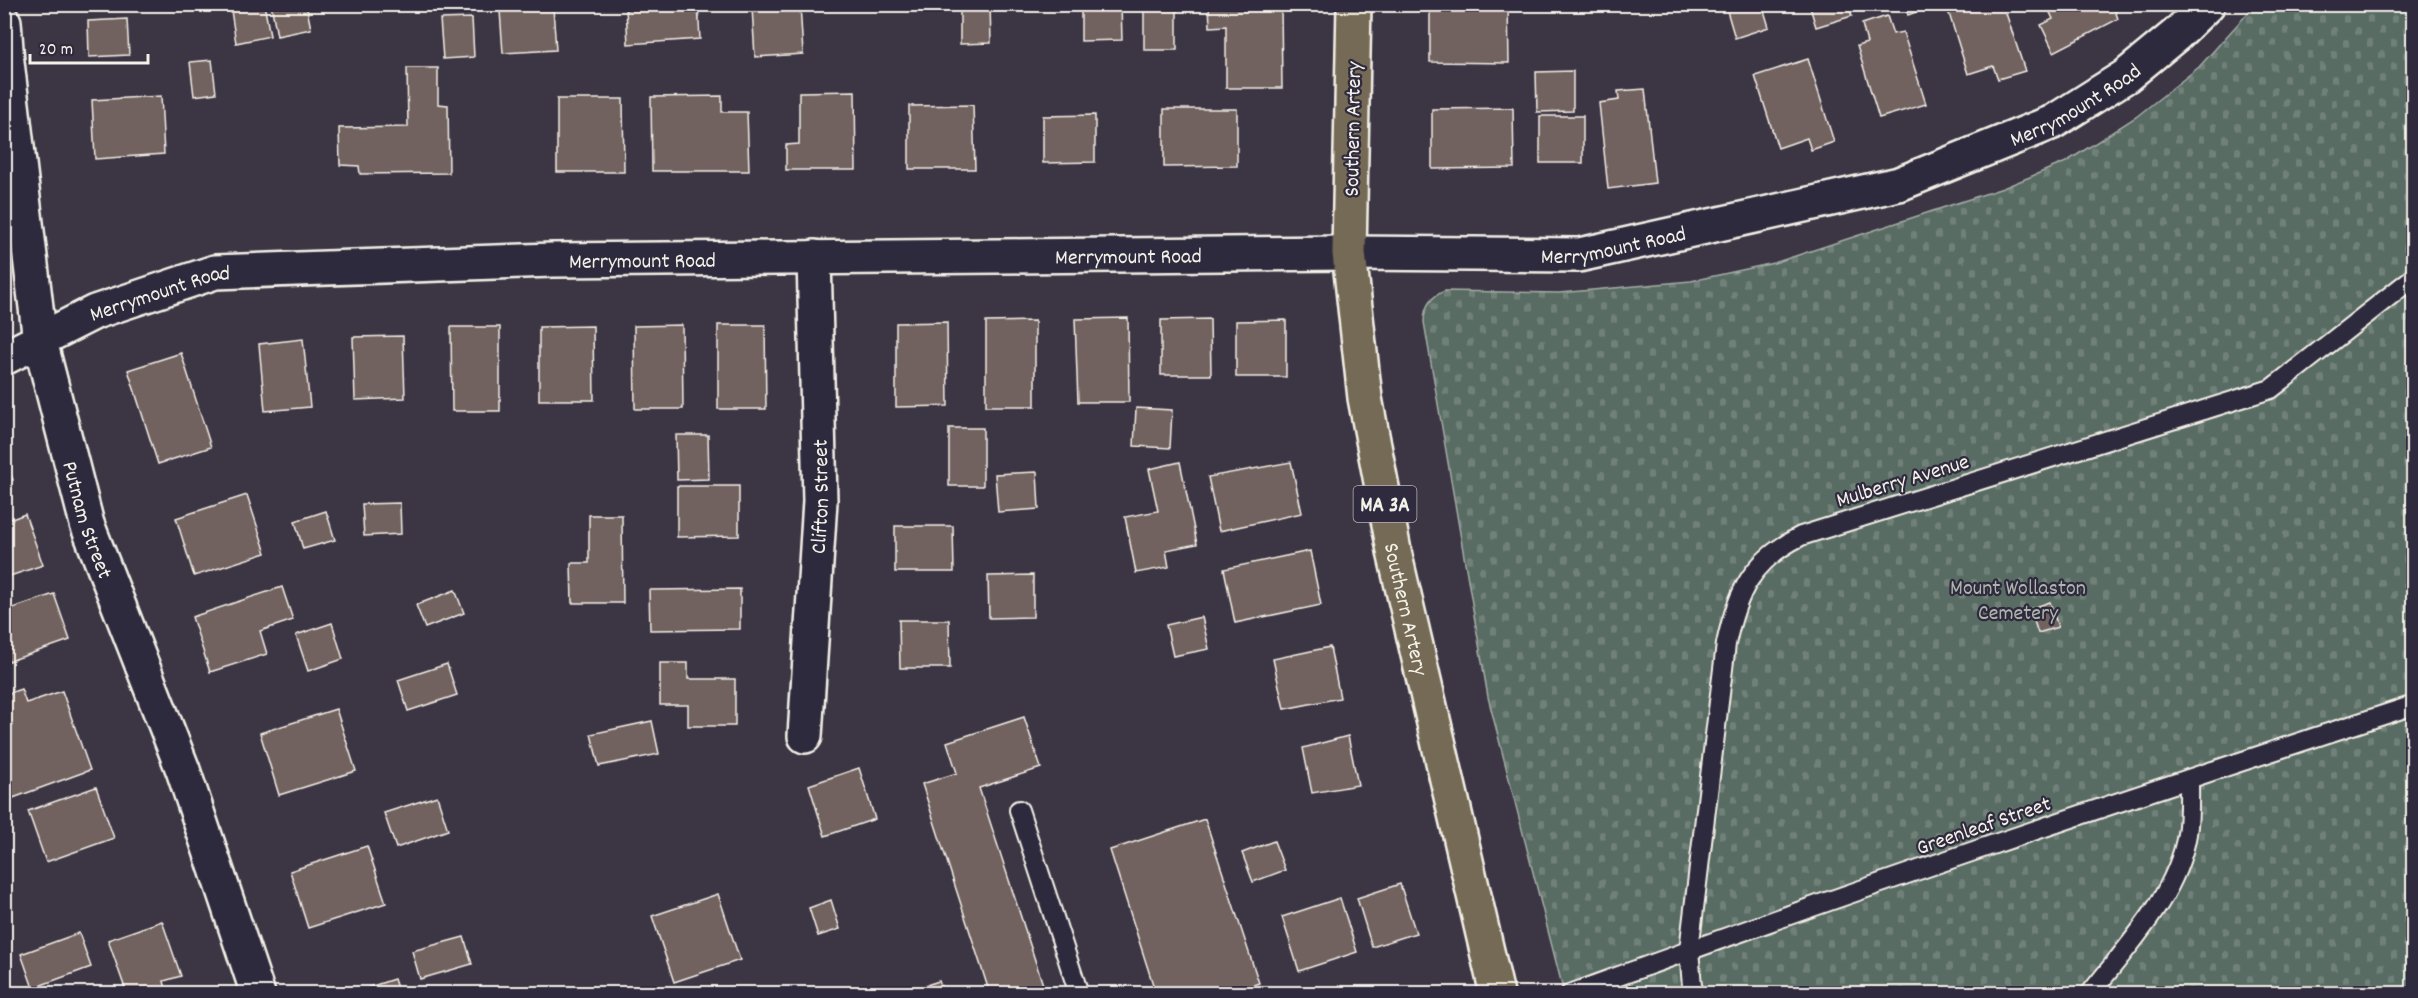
<svg xmlns="http://www.w3.org/2000/svg" width="2418" height="998" viewBox="0 0 2418 998" font-family="Dekko,sans-serif">
	<style>
		.cemetery { fill: url(#cemetery-stones); stroke: #a6aea6; stroke-width: 1.5 }
		.building { fill: #72625f; stroke: #f4f1e8; stroke-width: 1.5 }
		.lines { fill: none; stroke-linecap: round; stroke-linejoin: round }
		.service-casing { stroke: #f4f1e8; stroke-width: 22 }
		.minor-casing { stroke: #f4f1e8; stroke-width: 38 }
		.primary-casing { stroke: #f4f1e8; stroke-width: 38 }
		.service { stroke: #2f2a3d; stroke-width: 18 }
		.minor { stroke: #2f2a3d; stroke-width: 33 }
		.primary { stroke: #746b55; stroke-width: 33 }
		.labels { text-anchor: middle; stroke-width: 4.5; stroke-linejoin: round; paint-order: stroke }
		.shield { fill: #2f2a3d; stroke: #b9b5b5; stroke-width: 1.5 }
		.shield-label { font-size: 21px; font-weight: bold; fill: #f4f1e8 }
		.street-label { font-size: 22px; fill: #f4f1e8; stroke: #2f2a3d }
		.park-label { font-size: 22px; fill: #aeb5ad; stroke: #2f2a3d }
	</style>
	<defs>
		<pattern id="cemetery-stones" width="16" height="16" patternUnits="userSpaceOnUse" patternTransform="scale(1.5)"><rect width="16" height="16" fill="#596c64"/><path d="M2 7V4a2 2 0 0 1 4 0v3zM10 15v-3a2 2 0 0 1 4 0v3z" fill="#71817a"/></pattern>
	</defs>
	<rect width="100%" height="100%" fill="#3c3544"/>
	<filter id="ink" filterUnits="userSpaceOnUse"><feTurbulence type="fractalNoise" baseFrequency=".0167" numOctaves="2"/><feDisplacementMap in="SourceGraphic" scale="12" xChannelSelector="R" yChannelSelector="G"/><feConvolveMatrix kernelMatrix="1 2 1 2 8 2 1 2 1" color-interpolation-filters="sRGB"/></filter>
	<g filter="url(#ink)">
		<!-- cemetery -->
		<path class="cemetery" d="M2255 5H2413V993H1564L1488 697 1424 322C1424 307 1431 296 1445 291L1559 293 1691 281 1774 263 2003 188 2066 162 2136 117 2199 67Z"/>
		<!-- building -->
		<g class="building">
			<polygon points="230,4 264,4 270,36 236,43"/>
			<polygon points="271,4 306,4 311,29 277,36"/>
			<polygon points="800,4 803,54 755,57 752,7"/>
			<polygon points="960,4 990,4 991,43 960,44"/>
			<polygon points="1081,4 1121,4 1122,40 1081,41"/>
			<polygon points="1209,4 1281,4 1282,88 1226,88 1226,26 1210,27"/>
			<polygon points="1430,4 1508,4 1509,63 1430,62"/>
			<polygon points="1725,4 1762,4 1769,27 1735,38"/>
			<polygon points="1809,4 1848,4 1852,16 1816,27"/>
			<polygon points="1904,4 1937,4 1908,15"/>
			<polygon points="1946,4 2003,4 2025,71 1998,79 1993,66 1968,74"/>
			<polygon points="2046,4 2113,4 2118,19 2054,52 2041,25 2053,19"/>
			<polygon points="698,5 700,39 628,44 626,9"/>
			<polygon points="1177,6 1177,50 1144,50 1144,7"/>
			<polygon points="553,8 556,50 503,53 500,11"/>
			<polygon points="1887,16 1893,34 1903,32 1926,104 1879,118 1857,46 1867,43 1862,24"/>
			<polygon points="472,18 474,57 443,59 440,19"/>
			<polygon points="127,19 129,55 89,57 88,21"/>
			<polygon points="1808,59 1834,142 1811,150 1807,138 1778,148 1755,76"/>
			<polygon points="212,60 216,93 194,96 190,62"/>
			<polygon points="407,68 438,68 438,104 448,105 449,173 360,174 359,166 340,165 339,128 408,127"/>
			<polygon points="1573,71 1573,111 1537,112 1536,72"/>
			<polygon points="1645,89 1655,183 1608,189 1599,103 1619,100 1618,91"/>
			<polygon points="855,91 856,170 786,170 786,145 799,144 799,92"/>
			<polygon points="161,96 164,154 95,159 92,100"/>
			<polygon points="722,96 722,112 747,112 749,171 652,171 651,97"/>
			<polygon points="557,99 623,99 624,172 557,172"/>
			<polygon points="973,105 975,169 909,169 909,106"/>
			<polygon points="1513,108 1514,168 1432,169 1432,109"/>
			<polygon points="1164,109 1237,109 1237,166 1164,167"/>
			<polygon points="1095,115 1095,162 1043,163 1043,116"/>
			<rect x="1540" y="116" width="43" height="47"/>
			<polygon points="1128,318 1129,402 1078,402 1075,319"/>
			<polygon points="1210,319 1211,375 1161,375 1161,320"/>
			<polygon points="1286,320 1286,377 1236,377 1236,321"/>
			<polygon points="1035,321 1035,406 986,406 986,322"/>
			<polygon points="947,322 948,406 896,407 896,323"/>
			<polygon points="682,325 683,409 635,409 634,326"/>
			<polygon points="718,325 765,325 766,409 718,409"/>
			<polygon points="593,326 594,400 539,400 539,327"/>
			<polygon points="451,327 500,327 500,411 452,411"/>
			<polygon points="403,336 405,398 355,400 353,337"/>
			<polygon points="303,339 310,407 265,411 259,344"/>
			<polygon points="181,353 211,447 158,464 128,370"/>
			<polygon points="1136,408 1172,410 1170,448 1134,446"/>
			<rect x="949" y="428" width="34" height="58"/>
			<polygon points="676,435 708,435 709,479 677,480"/>
			<polygon points="4,456 13,480 4,483"/>
			<polygon points="1180,462 1197,544 1166,550 1169,567 1136,573 1125,517 1158,511 1149,469"/>
			<polygon points="1291,462 1302,513 1219,531 1208,477"/>
			<polygon points="1037,472 1039,509 998,512 995,474"/>
			<polygon points="677,486 739,486 739,536 677,537"/>
			<polygon points="247,495 266,553 194,576 176,518"/>
			<polygon points="400,503 401,534 364,536 362,504"/>
			<polygon points="326,511 335,540 303,549 295,521"/>
			<polygon points="25,514 43,565 4,578 4,522"/>
			<polygon points="589,515 622,515 623,603 572,603 571,563 589,563"/>
			<polygon points="895,526 953,526 954,572 895,572"/>
			<polygon points="1310,551 1321,605 1235,623 1224,569"/>
			<polygon points="1033,575 1033,617 989,618 988,576"/>
			<polygon points="282,587 293,620 260,631 267,654 210,672 192,617"/>
			<polygon points="740,589 740,629 650,630 649,590"/>
			<polygon points="455,590 464,613 425,628 416,605"/>
			<polygon points="54,594 70,640 4,663 4,611"/>
			<polygon points="2050,602 2058,627 2038,633 2030,609"/>
			<polygon points="1202,617 1209,649 1173,656 1166,625"/>
			<polygon points="899,620 949,620 950,668 900,668"/>
			<polygon points="332,623 343,659 308,671 296,635"/>
			<polygon points="1330,647 1340,698 1284,709 1273,659"/>
			<polygon points="660,663 688,663 688,679 735,679 735,726 688,726 688,705 660,705"/>
			<polygon points="447,664 457,695 408,711 398,680"/>
			<polygon points="21,689 26,703 62,691 90,770 13,798 4,775 4,695"/>
			<polygon points="336,709 356,771 279,795 260,733"/>
			<polygon points="1024,717 1041,768 979,788 1046,994 990,994 922,784 957,773 947,742"/>
			<polygon points="652,721 659,754 599,766 591,734"/>
			<polygon points="1348,736 1358,785 1312,793 1303,748"/>
			<polygon points="859,768 875,819 825,836 809,785"/>
			<polygon points="96,787 114,838 46,862 28,811"/>
			<polygon points="437,796 448,830 396,848 384,813"/>
			<polygon points="1205,819 1259,983 1228,994 1156,994 1110,850"/>
			<polygon points="1274,841 1285,870 1253,882 1242,853"/>
			<polygon points="367,846 386,903 308,928 290,871"/>
			<polygon points="1400,884 1416,933 1372,947 1357,898"/>
			<polygon points="718,894 740,960 674,982 652,916"/>
			<polygon points="1340,898 1357,952 1299,971 1282,917"/>
			<polygon points="831,900 840,929 818,936 809,908"/>
			<polygon points="162,921 181,976 164,981 166,989 152,994 146,994 144,988 127,994 108,940"/>
			<polygon points="79,933 91,967 33,988 21,954"/>
			<polygon points="464,937 472,964 420,979 412,951"/>
			<polygon points="394,979 399,994 348,994"/>
			<polygon points="939,981 944,994 916,994 914,989"/>
		</g>
		<g class="lines">
			<defs>
				<g id="service">
					<polyline points="1019,810 1079,994"/>
					<path d="M1570 994C1849 891 2131 797 2414 705"/>
					<path d="M1695 994 1692 986 1689 950 1726 644C1737 592 1752 560 1801 536L2271 389 2414 277"/>
					<path d="M2090 994C2127 946 2177 896 2187 834 2190 816 2189 796 2189 779"/>
				</g>
				<g id="minor">
					<path id="s1" d="M4 22 7 62 40 341 87 524 183 770 258 994"/>
					<path id="s2" d="M4 358 95 312 215 272 553 260 1349 253 1579 255 1899 184 2053 122 2126 76 2177 34 2208 4"/>
					<path id="s3" d="M805 736 820 501 814 257"/>
				</g>
				<g id="primary">
					<path id="s4" d="M1354 4 1349 253 1365 398 1395 556 1497 994"/>
				</g>
			</defs>
			<!-- service casing -->
			<use href="#service" class="service-casing"/>
			<!-- minor casing -->
			<use href="#minor" class="minor-casing"/>
			<!-- primary casing -->
			<use href="#primary" class="primary-casing"/>
			<!-- service -->
			<use href="#service" class="service"/>
			<!-- minor -->
			<use href="#minor" class="minor"/>
			<!-- primary -->
			<use href="#primary" class="primary"/>
		</g>
	</g>
	<g class="labels">
		<!-- shield labels -->
		<rect class="shield" x="1353.5" y="486" width="63" height="36" rx="4.5"/>
		<g class="shield-label">
			<text x="1385" y="511">MA 3A</text>
		</g>
		<!-- street labels -->
		<g class="street-label">
			<text dy="8" stroke="none"><textPath href="#s2" startOffset="2114">Merrymount Road</textPath></text>
			<text transform="translate(1351 129) rotate(-89)" y="8">Southern Artery</text>
			<text dy="8" stroke="none"><textPath href="#s2" startOffset="1628">Merrymount Road</textPath></text>
			<text dy="8" stroke="none"><textPath href="#s2" startOffset="1142">Merrymount Road</textPath></text>
			<text dy="8" stroke="none"><textPath href="#s2" startOffset="656">Merrymount Road</textPath></text>
			<text dy="8" stroke="none"><textPath href="#s2" startOffset="170">Merrymount Road</textPath></text>
			<text transform="translate(1902 479) rotate(-17)" y="8">Mulberry Avenue</text>
			<text dy="8" stroke="none"><textPath href="#s3" startOffset="240">Clifton Street</textPath></text>
			<text dy="8" stroke="none"><textPath href="#s1" startOffset="506">Putnam Street</textPath></text>
			<text dy="8" stroke="none"><textPath href="#s4" startOffset="610">Southern Artery</textPath></text>
			<text transform="translate(1983 824) rotate(-19)" y="8">Greenleaf Street</text>
		</g>
		<!-- park labels -->
		<g class="park-label">
			<text x="2018" y="594">Mount Wollaston<tspan x="2018" dy="25">Cemetery</tspan></text>
		</g>
	</g>
	<!-- margin -->
	<rect width="2418" height="998" fill="none" stroke="#2f2a3d" stroke-width="24"/>
	<rect x="12" y="12" width="2394" height="974" fill="none" stroke="#f4f1e8" stroke-width="2" filter="url(#ink)"/>
	<!-- scale -->
	<path d="M30 54v9h118v-9" fill="none" stroke="#f4f1e8" stroke-width="3"/>
	<text x="39" y="54" font-size="18" fill="#f4f1e8" stroke="#2f2a3d" stroke-width="4.5" paint-order="stroke">20 m</text>
</svg>
